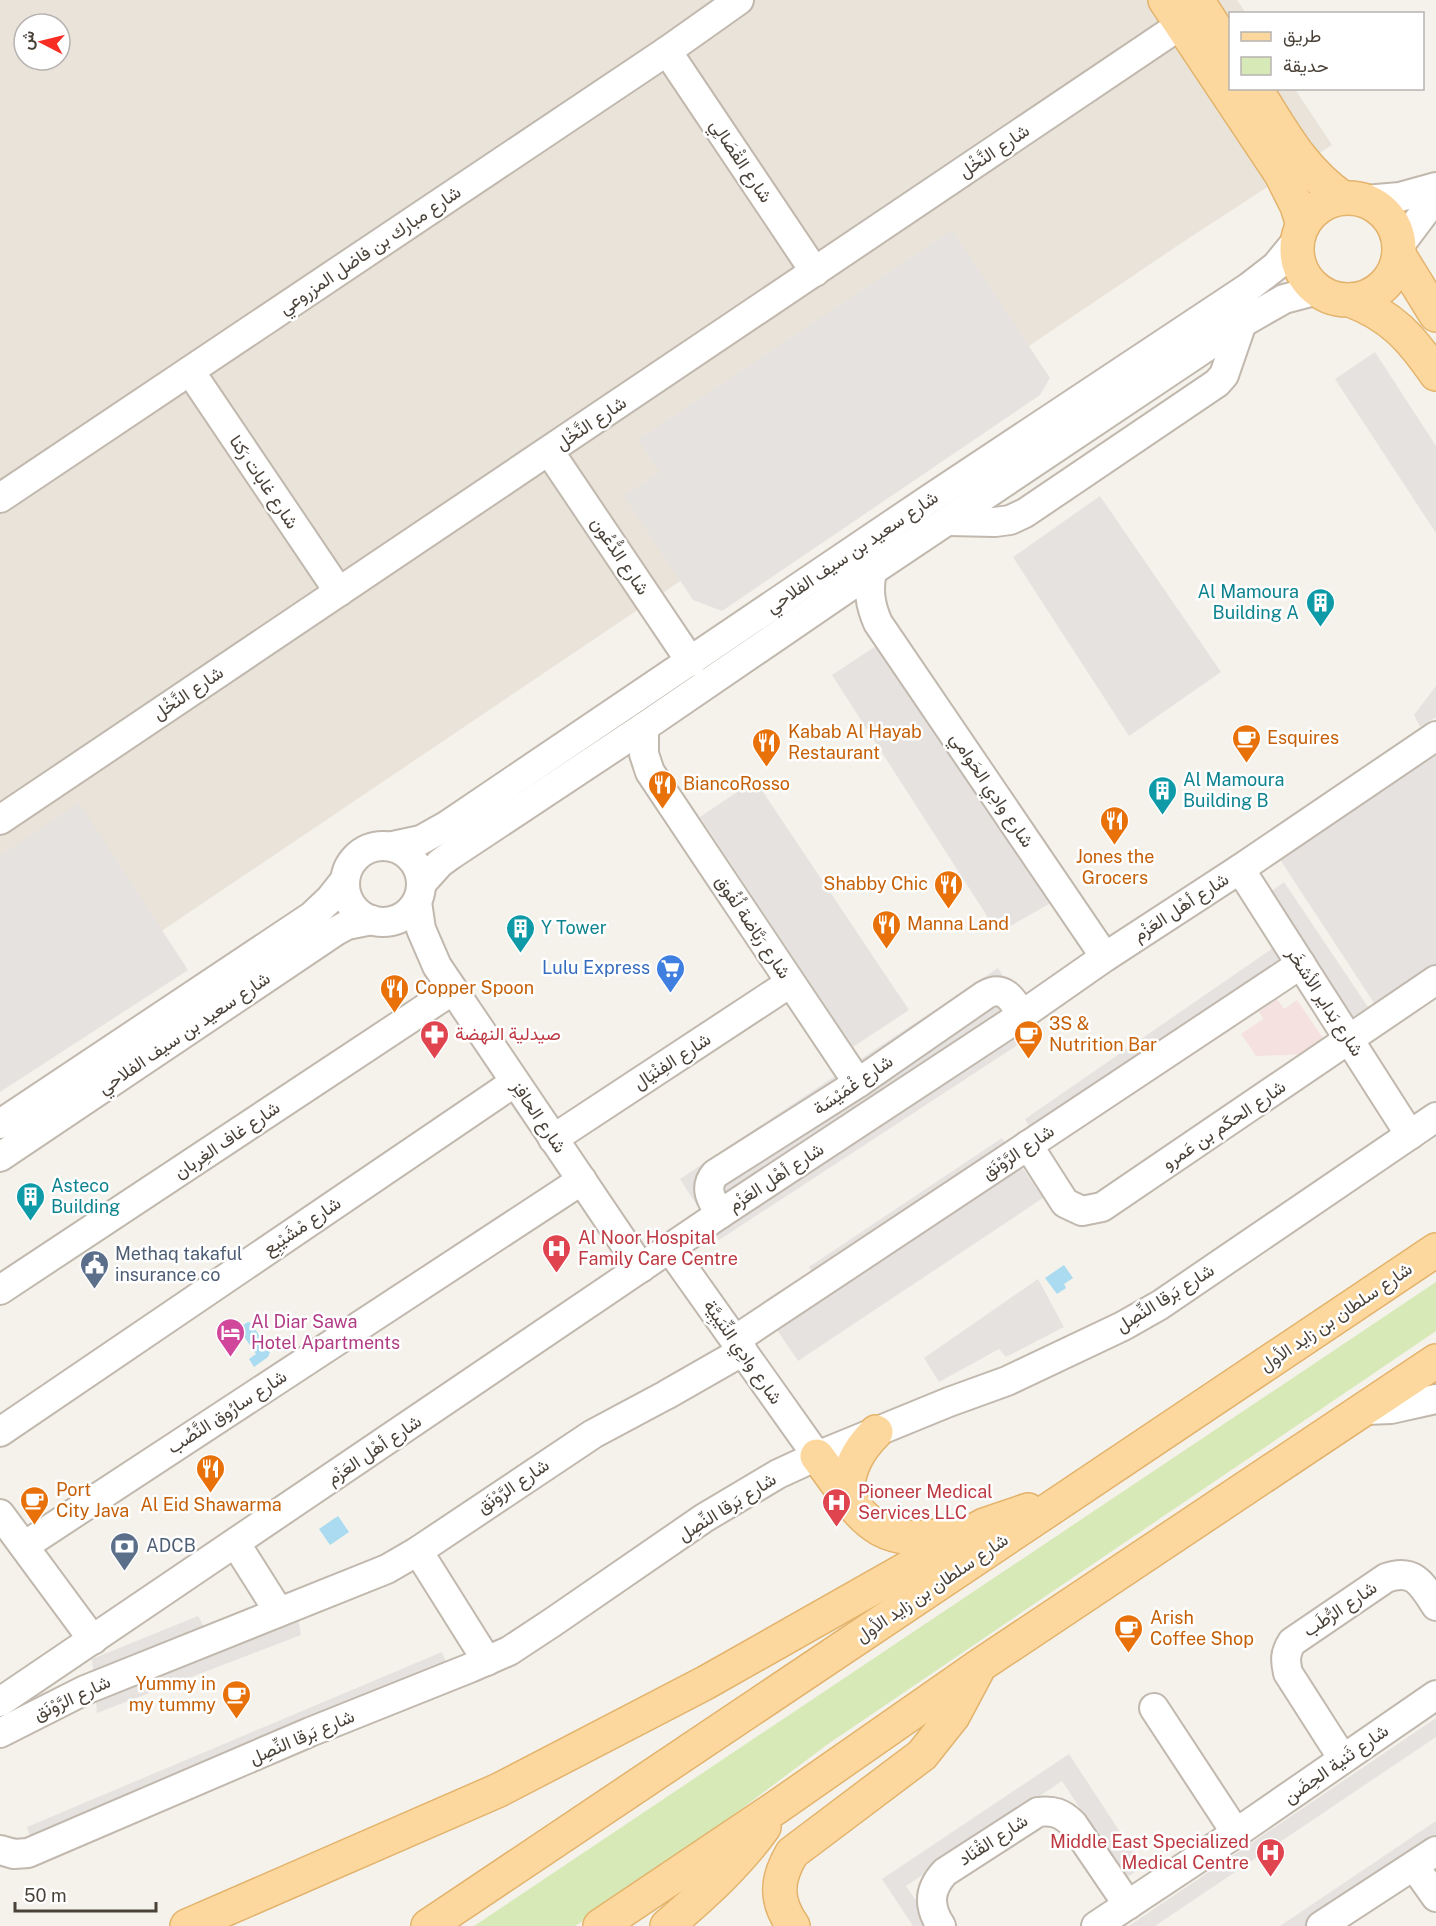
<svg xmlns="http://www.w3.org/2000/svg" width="1436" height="1926" viewBox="0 0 1436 1926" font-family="'Public Sans',Vazirmatn,sans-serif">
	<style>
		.residential { fill: #e9e3da; fill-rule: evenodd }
		.medical { fill: #f5e1e0 }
		.green { fill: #d7e9b6 }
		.parking { fill: #e5e2e0 }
		.water { fill: #aadbf0 }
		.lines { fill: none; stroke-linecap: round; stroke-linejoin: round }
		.minor-casing { stroke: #c1b8ae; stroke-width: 32 }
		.major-casing { stroke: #e3b36c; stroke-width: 36 }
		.minor { stroke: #fff; stroke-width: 28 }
		.major { stroke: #fdd89e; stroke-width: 33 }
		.labels { text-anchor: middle; stroke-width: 5; stroke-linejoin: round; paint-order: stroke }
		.street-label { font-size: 18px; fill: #4a4239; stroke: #fff }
		.culture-label { font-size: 18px; fill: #0d838f; stroke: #fff; text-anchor: start }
		.food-label { font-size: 18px; fill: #c56008; stroke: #fff; text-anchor: start }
		.shop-label { font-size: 18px; fill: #366cbe; stroke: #fff; text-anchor: end }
		.health-label { font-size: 18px; fill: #be3a42; stroke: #fff; text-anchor: start }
		.service-label { font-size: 18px; fill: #4e5e75; stroke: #fff; text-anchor: start }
		.hotel-label { font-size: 18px; fill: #b23c85; stroke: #fff; text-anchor: start }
	</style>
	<rect width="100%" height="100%" fill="#f5f2ec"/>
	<!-- residential -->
	<path class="residential" d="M0 0H1237L1246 13 1230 14V88L1295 89 1332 145 1186 240 0 1040ZM24 24H60V60H24Z"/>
	<!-- medical -->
	<polygon class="medical" points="1277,999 1284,1009 1297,1000 1327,1044 1312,1054 1256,1056 1241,1034 1263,1019 1259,1012"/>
	<!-- green -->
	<polygon class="green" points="1436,1282 1436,1331 828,1744 652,1876 575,1926 474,1926"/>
	<!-- parking -->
	<g class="parking">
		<polygon points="952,230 1050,378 1040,395 722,611 693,600 624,496 660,472 638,440"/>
		<polygon points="1375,352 1436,446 1436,533 1335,379"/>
		<polygon points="1100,496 1221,672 1129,736 1013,557"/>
		<polygon points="882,642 1056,900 998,933 832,675"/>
		<polygon points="1436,686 1436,717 1420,727 1414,715"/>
		<polygon points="1436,754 1436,967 1376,1006 1279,858"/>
		<polygon points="755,780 909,1010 853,1047 700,817"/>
		<polygon points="79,803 188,970 0,1092 0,856"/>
		<polygon points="1284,882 1368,1007 1351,1018 1267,894"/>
		<polygon points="1273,948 1285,966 1033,1134 1025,1119"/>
		<polygon points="998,968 1039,1031 719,1240 680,1179"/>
		<polygon points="1002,1138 1043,1198 798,1361 773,1324 822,1290 809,1267"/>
		<polygon points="1038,1279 1064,1327 1006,1357 999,1349 939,1382 924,1358"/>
		<polygon points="297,1613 301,1635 97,1713 92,1659 198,1616 207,1632"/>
		<polygon points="442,1652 448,1667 32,1843 27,1827"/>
		<polygon points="1436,1718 1436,1737 1155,1926 1129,1926"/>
		<polygon points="1069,1754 1143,1867 1126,1878 1062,1781 906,1886 933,1926 913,1926 882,1879"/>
		<polygon points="1436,1821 1436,1839 1307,1926 1280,1926"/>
	</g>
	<!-- water -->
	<g class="water">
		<polygon points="1064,1265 1073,1278 1064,1284 1066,1288 1057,1294 1045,1278"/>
		<polygon points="248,1322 251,1323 270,1352 268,1357 254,1367 249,1359 256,1354 243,1335 240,1337 235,1330"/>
		<polygon points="338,1516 349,1532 330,1545 319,1529"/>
	</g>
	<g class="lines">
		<defs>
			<g id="minor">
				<polyline points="667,51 815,272"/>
				<polyline points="1365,200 1400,197 1436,187"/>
				<polyline points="1399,246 1436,197"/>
				<polyline points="190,371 339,592"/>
				<polyline points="549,451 691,662"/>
				<polyline points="0,498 667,51 739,0"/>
				<polyline points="948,521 995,522 1010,520 1025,513 1217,383 1224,375 1242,323"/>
				<path d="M872 571C868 590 870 605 878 623L1105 957"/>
				<polyline points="644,727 644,754 650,772 858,1083"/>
				<polyline points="0,820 1182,24"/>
				<circle cx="383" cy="884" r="38"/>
				<polyline points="393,846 421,840 446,826 928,500 1249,287 1276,266 1298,239"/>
				<polyline points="1240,869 1410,1135"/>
				<polyline points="422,883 440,863 451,855 644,727 872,571 1242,323 1284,299 1318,290"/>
				<polyline points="417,902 421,929 437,966 641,1268"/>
				<polyline points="0,1124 312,916 330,899 345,880"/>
				<polyline points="553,1139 790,983"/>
				<polyline points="1028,1145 1065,1203 1082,1211 1102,1207 1436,980"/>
				<polyline points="0,1157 336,931 347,925 372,920"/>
				<path d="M720 1214C712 1201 703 1188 715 1174L858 1083 985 995C1004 984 1013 1000 1022 1015"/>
				<polyline points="670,1249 817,1456"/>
				<polyline points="0,1290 453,990"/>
				<polyline points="735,1340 1301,964"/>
				<polyline points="1366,1410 1391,1409 1436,1399"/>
				<polyline points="0,1432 515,1082"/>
				<polyline points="0,1514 93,1640"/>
				<polyline points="236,1544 279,1612"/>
				<polyline points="24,1546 582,1180"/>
				<polyline points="418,1551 487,1661"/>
				<polyline points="0,1702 720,1214 1022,1015 1105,957 1240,869 1436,736"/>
				<polyline points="1154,1708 1236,1833"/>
				<polyline points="0,1733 85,1690 387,1569 418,1551 593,1434 666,1395 743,1351"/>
				<path d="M1343 1759 1288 1673C1285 1660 1285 1653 1292 1642L1386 1578C1414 1568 1422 1584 1436 1606"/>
				<polyline points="0,1850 14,1854 28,1853 310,1732 470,1668 509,1651 553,1622 704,1518 778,1474 817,1456 949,1402 1007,1381 1123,1326 1160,1305 1436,1117"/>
				<polyline points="1414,1866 1436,1897"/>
				<path d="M941 1926C928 1906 929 1889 945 1872L1038 1812C1053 1810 1062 1813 1073 1824L1128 1905"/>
				<polyline points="1096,1926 1236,1833 1436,1695"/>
				<polyline points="1321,1926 1436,1851"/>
			</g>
			<g id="major">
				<polyline points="1165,0 1281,174 1297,206 1303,225"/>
				<polyline points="1197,0 1230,51"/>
				<path d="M1255 88C1282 130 1301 169 1343 198"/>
				<circle cx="1348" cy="249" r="51"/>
				<polyline points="1399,255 1436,315"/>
				<path d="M1350 300C1392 316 1411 338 1436 374"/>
				<path d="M817 1456C861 1514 873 1553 956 1532"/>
				<path d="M846 1495C849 1468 857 1451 876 1432"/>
				<polyline points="187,1926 499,1790 705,1683 984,1525 1028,1510"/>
				<polyline points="428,1926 1436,1250"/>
				<polyline points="600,1926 777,1807 979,1666 1436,1361"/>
				<path d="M667 1926C703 1895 737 1865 764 1827"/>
				<path d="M793 1926C775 1900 776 1880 792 1853L922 1755 953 1716 977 1671"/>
			</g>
		</defs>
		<!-- minor casing -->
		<use href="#minor" class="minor-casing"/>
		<!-- major casing -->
		<use href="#major" class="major-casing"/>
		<!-- minor -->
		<use href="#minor" class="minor"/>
		<!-- major -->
		<use href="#major" class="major"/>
	</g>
	<!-- icons -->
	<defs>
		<symbol id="building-pin" viewBox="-11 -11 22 30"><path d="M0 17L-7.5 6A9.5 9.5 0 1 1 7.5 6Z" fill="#0f9aa8" stroke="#fff"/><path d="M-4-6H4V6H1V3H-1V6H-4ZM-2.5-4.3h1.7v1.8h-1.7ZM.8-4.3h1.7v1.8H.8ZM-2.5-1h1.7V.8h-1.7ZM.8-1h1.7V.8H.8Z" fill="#fff"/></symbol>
		<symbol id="cafe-pin" viewBox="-11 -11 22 30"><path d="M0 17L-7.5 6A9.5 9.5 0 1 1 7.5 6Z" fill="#e8710a" stroke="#fff"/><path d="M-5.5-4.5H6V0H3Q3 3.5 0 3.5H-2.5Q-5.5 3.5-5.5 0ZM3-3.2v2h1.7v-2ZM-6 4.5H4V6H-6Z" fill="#fff"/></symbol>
		<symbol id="restaurant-pin" viewBox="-11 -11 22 30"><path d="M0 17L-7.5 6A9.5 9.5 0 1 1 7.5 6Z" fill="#e8710a" stroke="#fff"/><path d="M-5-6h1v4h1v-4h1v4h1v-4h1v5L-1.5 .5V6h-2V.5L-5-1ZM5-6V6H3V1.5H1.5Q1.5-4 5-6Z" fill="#fff"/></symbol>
		<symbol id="supermarket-pin" viewBox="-11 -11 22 30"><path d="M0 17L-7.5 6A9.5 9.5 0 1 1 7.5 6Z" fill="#3f7fe0" stroke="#fff"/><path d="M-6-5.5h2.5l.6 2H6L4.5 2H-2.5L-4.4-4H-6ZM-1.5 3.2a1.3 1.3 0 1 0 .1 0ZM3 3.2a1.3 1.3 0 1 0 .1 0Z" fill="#fff"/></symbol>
		<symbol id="pharmacy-pin" viewBox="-11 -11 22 30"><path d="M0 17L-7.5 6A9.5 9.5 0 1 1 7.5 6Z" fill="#e0444e" stroke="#fff"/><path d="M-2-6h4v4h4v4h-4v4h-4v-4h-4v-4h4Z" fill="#fff"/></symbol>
		<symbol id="hospital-pin" viewBox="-11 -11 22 30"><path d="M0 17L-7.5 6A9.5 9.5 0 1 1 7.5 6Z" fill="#e0444e" stroke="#fff"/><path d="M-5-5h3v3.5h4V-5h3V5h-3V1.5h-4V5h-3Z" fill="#fff"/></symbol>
		<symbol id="civic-pin" viewBox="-11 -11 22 30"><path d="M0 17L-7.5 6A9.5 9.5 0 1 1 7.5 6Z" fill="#5c6f8a" stroke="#fff"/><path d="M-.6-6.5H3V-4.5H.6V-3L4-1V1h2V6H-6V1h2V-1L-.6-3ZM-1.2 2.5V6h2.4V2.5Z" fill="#fff"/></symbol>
		<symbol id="hotel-pin" viewBox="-11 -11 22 30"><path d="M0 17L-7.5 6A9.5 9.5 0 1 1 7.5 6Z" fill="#d1479c" stroke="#fff"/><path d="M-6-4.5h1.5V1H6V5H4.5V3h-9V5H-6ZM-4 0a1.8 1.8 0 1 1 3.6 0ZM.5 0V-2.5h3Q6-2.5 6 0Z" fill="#fff"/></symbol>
		<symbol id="bank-pin" viewBox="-11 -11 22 30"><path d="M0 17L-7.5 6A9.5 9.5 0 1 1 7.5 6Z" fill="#5c6f8a" stroke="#fff"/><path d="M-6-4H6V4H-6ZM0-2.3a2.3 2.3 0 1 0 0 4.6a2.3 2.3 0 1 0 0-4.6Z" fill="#fff"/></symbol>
	</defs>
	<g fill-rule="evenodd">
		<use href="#building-pin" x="1304" y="586" width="33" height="45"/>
		<use href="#cafe-pin" x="1230" y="722" width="33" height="45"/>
		<use href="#restaurant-pin" x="750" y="726" width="33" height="45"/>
		<use href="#restaurant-pin" x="646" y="768" width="33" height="45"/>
		<use href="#building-pin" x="1146" y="774" width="33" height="45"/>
		<use href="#restaurant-pin" x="1098" y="804" width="33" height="45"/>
		<use href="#restaurant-pin" x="932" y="868" width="33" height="45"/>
		<use href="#restaurant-pin" x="870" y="908" width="33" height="45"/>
		<use href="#building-pin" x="504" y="912" width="33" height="45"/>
		<use href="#supermarket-pin" x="654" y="952" width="33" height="45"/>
		<use href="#restaurant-pin" x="378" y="972" width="33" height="45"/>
		<use href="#pharmacy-pin" x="418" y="1018" width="33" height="45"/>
		<use href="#cafe-pin" x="1012" y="1018" width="33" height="45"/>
		<use href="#building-pin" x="14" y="1180" width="33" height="45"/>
		<use href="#hospital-pin" x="540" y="1232" width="33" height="45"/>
		<use href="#civic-pin" x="78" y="1248" width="33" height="45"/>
		<use href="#hotel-pin" x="214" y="1316" width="33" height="45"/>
		<use href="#restaurant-pin" x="194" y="1452" width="33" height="45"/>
		<use href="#cafe-pin" x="18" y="1484" width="33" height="45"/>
		<use href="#hospital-pin" x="820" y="1486" width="33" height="45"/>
		<use href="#bank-pin" x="108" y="1530" width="33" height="45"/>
		<use href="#cafe-pin" x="1112" y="1612" width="33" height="45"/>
		<use href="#cafe-pin" x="220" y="1678" width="33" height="45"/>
		<use href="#hospital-pin" x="1254" y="1836" width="33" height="45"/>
	</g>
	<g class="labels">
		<!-- street labels -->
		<g class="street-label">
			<text transform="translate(994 151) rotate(-34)" y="6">شارع النَّخْل</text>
			<text transform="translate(741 161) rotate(56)" y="6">شارع القْصَالِي</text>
			<text transform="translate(370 250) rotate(-34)" y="6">شارع مبارك بن فاضل المزروعي</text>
			<text transform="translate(591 423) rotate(-34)" y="6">شارع النَّخْل</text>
			<text transform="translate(264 482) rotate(56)" y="6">شارع غابات رَكنا</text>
			<text transform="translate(852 552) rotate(-34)" y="6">شارع سعيد بن سيف الفلاحي</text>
			<text transform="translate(620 556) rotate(56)" y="6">شارع الدُّعُون</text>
			<text transform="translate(188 693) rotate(-34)" y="6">شارع النَّخْل</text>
			<text transform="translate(992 790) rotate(56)" y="6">شارع وادِي الحَوامي</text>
			<text transform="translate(1181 907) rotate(-33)" y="6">شارع أهْل العَزْم</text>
			<text transform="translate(753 927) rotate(56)" y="6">شارع رَبَّاضة لُفُوق</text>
			<text transform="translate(1325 1002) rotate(57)" y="6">شارع بَداير الأشخَر</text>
			<text transform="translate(184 1033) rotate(-34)" y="6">شارع سعيد بن سيف الفلاحي</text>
			<text transform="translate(672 1061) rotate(-33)" y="6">شارع الفِنْيَال</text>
			<text transform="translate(853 1085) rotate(-34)" y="6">شارع غْمَيْسَة</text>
			<text transform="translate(539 1117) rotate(56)" y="6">شارع الحافِز</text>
			<text transform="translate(1224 1125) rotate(-34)" y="6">شارع الحكَم بن عَمرو</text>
			<text transform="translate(227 1140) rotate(-34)" y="6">شارع غاف الغِربان</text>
			<text transform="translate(1018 1152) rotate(-34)" y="6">شارع الرَّوْنَق</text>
			<text transform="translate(776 1177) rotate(-33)" y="6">شارع أهْل العَزْم</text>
			<text transform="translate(302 1226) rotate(-34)" y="6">شارع مْشَيْبِع</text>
			<text transform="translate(1165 1298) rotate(-32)" y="6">شارع بَرقا النِّصِل</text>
			<text transform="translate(1336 1317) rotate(-34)" y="6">شارع سلطان بن زايد الأول</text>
			<text transform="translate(743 1352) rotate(55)" y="6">شارع وادِي النِّيَبِيَّة</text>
			<text transform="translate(227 1412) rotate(-33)" y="6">شارع سارُوق النَّصُب</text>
			<text transform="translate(374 1450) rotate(-34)" y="6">شارع أهْل العَزْم</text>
			<text transform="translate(513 1486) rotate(-34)" y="6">شارع الرَّوْنَق</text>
			<text transform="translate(727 1507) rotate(-32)" y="6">شارع بَرقا النِّصِل</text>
			<text transform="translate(932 1588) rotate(-34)" y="6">شارع سلطان بن زايد الأول</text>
			<text transform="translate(1340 1609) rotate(-34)" y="6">شارع الرُّطَب</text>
			<text transform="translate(72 1698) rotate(-25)" y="6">شارع الرَّوْنَق</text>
			<text transform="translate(302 1737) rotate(-23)" y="6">شارع بَرقا النِّصِل</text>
			<text transform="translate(1336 1764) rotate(-35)" y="6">شارع ثَنية الحِضَن</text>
			<text transform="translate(993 1840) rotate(-33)" y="6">شارع القْنَاد</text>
		</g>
		<!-- culture labels -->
		<g class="culture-label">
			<text x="1299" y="598" text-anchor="end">Al Mamoura<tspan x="1299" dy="21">Building A</tspan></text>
			<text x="1183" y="786">Al Mamoura<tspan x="1183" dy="21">Building B</tspan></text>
			<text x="541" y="934">Y Tower</text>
			<text x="51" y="1192">Asteco<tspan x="51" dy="21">Building</tspan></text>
		</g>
		<!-- food labels -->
		<g class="food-label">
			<text x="788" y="738">Kabab Al Hayab<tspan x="788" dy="21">Restaurant</tspan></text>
			<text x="1267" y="744">Esquires</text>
			<text x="683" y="790">BiancoRosso</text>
			<text x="1115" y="863" text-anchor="middle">Jones the<tspan x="1115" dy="21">Grocers</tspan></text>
			<text x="928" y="890" text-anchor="end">Shabby Chic</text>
			<text x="907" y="930">Manna Land</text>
			<text x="415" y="994">Copper Spoon</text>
			<text x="1049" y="1030">3S &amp;<tspan x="1049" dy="21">Nutrition Bar</tspan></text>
			<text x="56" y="1496">Port<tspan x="56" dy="21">City Java</tspan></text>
			<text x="211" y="1511" text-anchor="middle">Al Eid Shawarma</text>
			<text x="1150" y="1624">Arish<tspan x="1150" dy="21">Coffee Shop</tspan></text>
			<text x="216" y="1690" text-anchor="end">Yummy in<tspan x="216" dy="21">my tummy</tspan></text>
		</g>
		<!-- shop labels -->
		<g class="shop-label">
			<text x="650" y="974">Lulu Express</text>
		</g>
		<!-- health labels -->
		<g class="health-label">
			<text x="455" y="1040">صيدلية النهضة</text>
			<text x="578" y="1244">Al Noor Hospital<tspan x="578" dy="21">Family Care Centre</tspan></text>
			<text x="858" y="1498">Pioneer Medical<tspan x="858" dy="21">Services LLC</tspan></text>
			<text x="1249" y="1848" text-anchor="end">Middle East Specialized<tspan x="1249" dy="21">Medical Centre</tspan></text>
		</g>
		<!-- service labels -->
		<g class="service-label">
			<text x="115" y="1260">Methaq takaful<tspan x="115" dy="21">insurance co</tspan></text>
			<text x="146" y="1552">ADCB</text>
		</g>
		<!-- hotel labels -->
		<g class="hotel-label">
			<text x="251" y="1328">Al Diar Sawa<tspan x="251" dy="21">Hotel Apartments</tspan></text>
		</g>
	</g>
	<!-- legend -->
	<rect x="1229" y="12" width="195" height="78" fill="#ffffff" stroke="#b7b3b0" stroke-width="1.5"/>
	<rect x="1241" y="32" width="30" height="9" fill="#fdd89e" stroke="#b7b3b0" stroke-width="1.5"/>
	<text x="1283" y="42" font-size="18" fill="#4a4239">طريق</text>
	<rect x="1241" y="57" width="30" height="18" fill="#d7e9b6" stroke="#b7b3b0" stroke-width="1.5"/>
	<text x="1283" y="72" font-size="18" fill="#4a4239">حديقة</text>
	<!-- north arrow -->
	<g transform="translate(42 42) rotate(277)"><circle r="28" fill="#ffffff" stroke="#b7b3b0" stroke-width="1.5"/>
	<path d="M0-4.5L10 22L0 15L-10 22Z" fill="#f72c22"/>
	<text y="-9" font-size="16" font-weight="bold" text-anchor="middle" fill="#4a4239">ش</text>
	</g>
	<!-- scale -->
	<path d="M15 1902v9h141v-9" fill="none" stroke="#4a4239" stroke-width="3"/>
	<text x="24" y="1902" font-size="18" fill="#4a4239" stroke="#ffffff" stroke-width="4.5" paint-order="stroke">50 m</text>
</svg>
